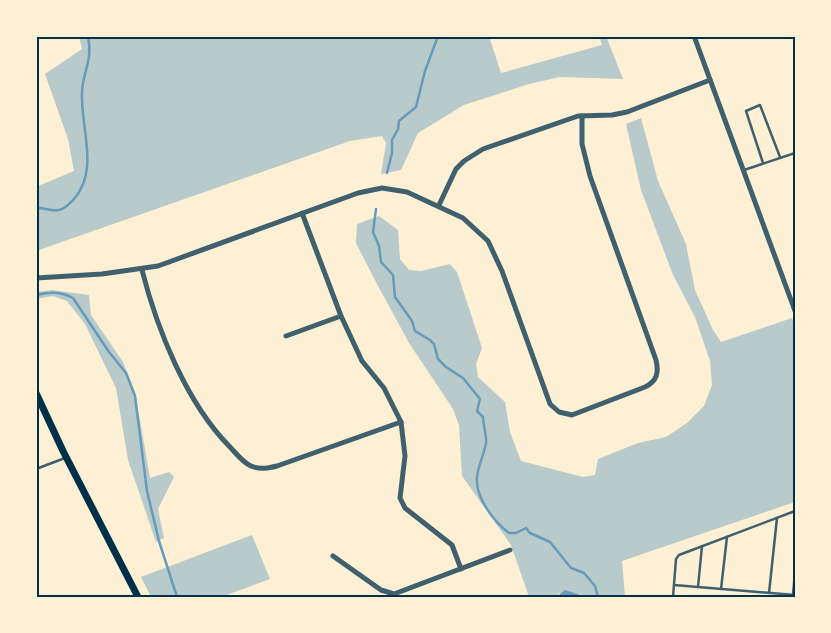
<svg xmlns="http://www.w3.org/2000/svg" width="831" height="633" viewBox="0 0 831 633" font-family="'Fira Sans',sans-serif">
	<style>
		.green { fill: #b9caca }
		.water { fill: #669bbc }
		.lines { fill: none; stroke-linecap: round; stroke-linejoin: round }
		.stream { stroke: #669bbc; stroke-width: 2.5 }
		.service { stroke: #3f606c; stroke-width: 2.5 }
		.minor { stroke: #3f606c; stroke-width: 5 }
		.secondary { stroke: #003049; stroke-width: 7 }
		.neatline { fill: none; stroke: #003049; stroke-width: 2 }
	</style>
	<rect width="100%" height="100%" fill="#fdf0d5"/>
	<!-- green -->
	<g class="green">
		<polygon points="79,36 489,36 501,73 602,45 599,36 606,36 623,79 560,77 529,84 464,105 418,133 401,170 381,174 386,143 382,136 350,141 36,251 36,187 74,171 68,139 45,74 82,49"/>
		<polygon points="641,118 658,181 686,244 695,290 713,330 721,342 792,318 795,326 795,502 622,561 625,597 587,597 580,594 559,593 556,597 529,597 511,545 462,476 459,425 453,409 409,343 377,284 356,243 357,224 379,216 398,230 400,259 409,270 421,271 450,264 457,272 482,348 476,364 478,377 505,402 510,432 521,461 583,477 595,475 598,459 638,443 666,437 687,423 704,406 712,385 710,361 695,317 673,275 641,190 626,124"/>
		<polygon points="52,290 89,295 91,315 123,362 135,392 150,478 169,472 174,477 158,509 164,538 156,542 128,460 116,388 85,324 67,301 53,296 36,299 36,292"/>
		<polygon points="252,535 270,579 221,597 151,597 141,577"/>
	</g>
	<!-- water -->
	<polygon class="water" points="565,590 587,597 556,597"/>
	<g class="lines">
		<!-- stream -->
		<g class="stream">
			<polyline points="387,173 392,153 392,140 398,129 399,121 416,107 425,71 438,36"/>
			<path d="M36 208C44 207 52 212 59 210 65 209 69 204 74 199 100 169 80 127 82 92 83 70 93 62 88 36"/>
			<path d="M376 209 373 232 379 246 381 262 393 275 395 297 412 321 415 331 430 340 434 344 438 359 446 367 463 378 480 399 477 411 483 417C483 425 487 436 486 443 484 455 478 466 477 477 475 497 494 522 509 533H516L526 528 530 533 550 542 571 568 584 573 595 586 598 597"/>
			<path d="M36 295C50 292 60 291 73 298L109 352 126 373 135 396 147 491 159 541 177 597"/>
		</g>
		<!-- service -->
		<g class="service">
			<polyline points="763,163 746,111 760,105 780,157"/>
			<polyline points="744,170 795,153"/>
			<polyline points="36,469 65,458"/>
			<polyline points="674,585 795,595"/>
			<polyline points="698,587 702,546"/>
			<polyline points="721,589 727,537"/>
			<polyline points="769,593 777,518"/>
			<polyline points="793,595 795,572"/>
			<polyline points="673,597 676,559 679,555 795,511"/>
		</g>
		<!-- minor -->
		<g class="minor">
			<polyline points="694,36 795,311"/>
			<polyline points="439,205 456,169 464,161 483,149 578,116 612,115 627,112 710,80"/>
			<polyline points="302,213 341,316 362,361 384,388 401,422 405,456 400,498 405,508 452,545 461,569"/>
			<path d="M142 270C157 329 186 402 229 446 236 453 242 462 251 466 260 470 269 468 277 466L401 422"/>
			<path d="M36 278 102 274 158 266 358 193 382 188 407 192 463 218 488 241 502 271 550 404 559 412 572 415 645 387C657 381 659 373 656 360L590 176 582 144V116"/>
			<polyline points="286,336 341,316"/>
			<polyline points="333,556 381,590 394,594 510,550"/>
		</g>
		<!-- secondary -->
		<polyline class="secondary" points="36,393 63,451 138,597"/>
	</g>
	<!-- border -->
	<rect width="831" height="633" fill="none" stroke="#fdf0d5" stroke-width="75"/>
	<rect x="38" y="38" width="756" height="558" class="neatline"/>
</svg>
